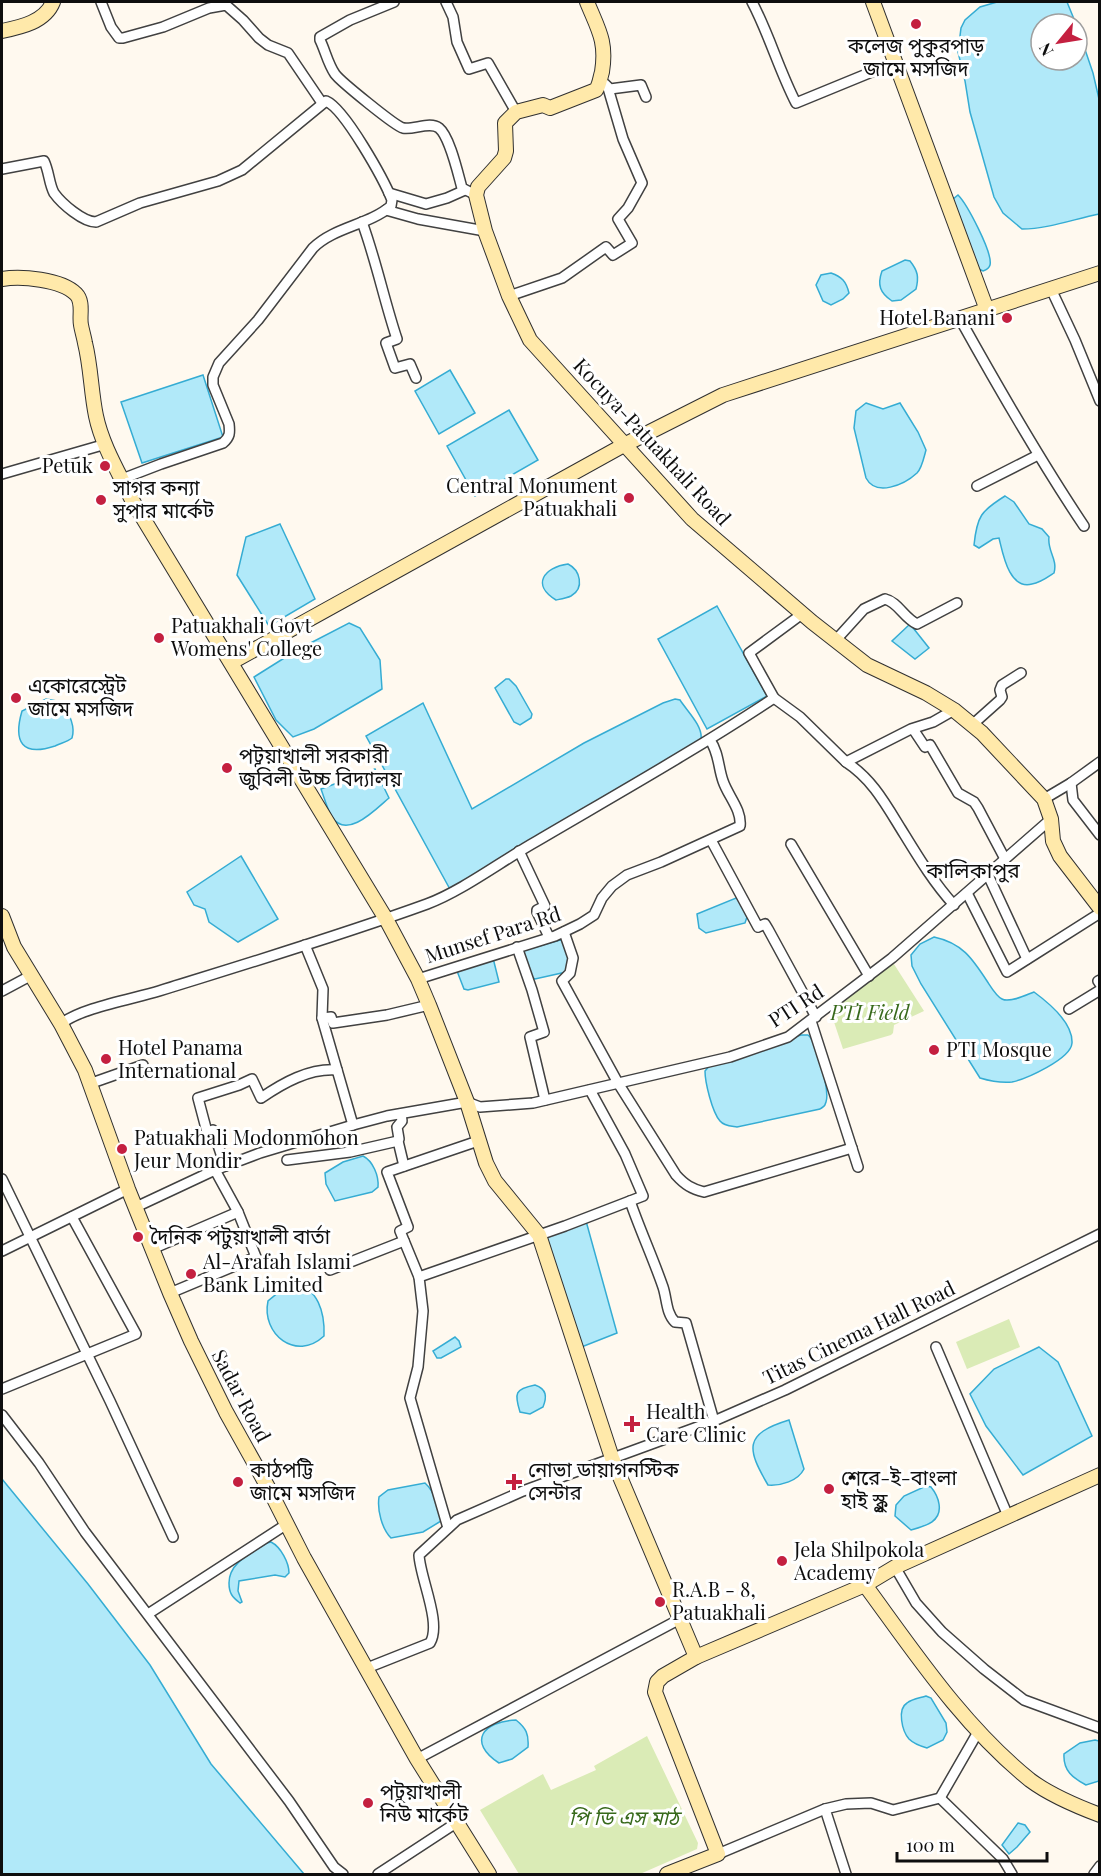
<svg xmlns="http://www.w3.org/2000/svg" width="1101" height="1876" viewBox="0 0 1101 1876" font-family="'Playfair Display','Noto Sans Bengali',serif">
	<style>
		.green { fill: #daebb6 }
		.water { fill: #b1e9f9; stroke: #35acd3; stroke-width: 1.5 }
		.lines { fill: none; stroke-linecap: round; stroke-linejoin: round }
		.street-casing { stroke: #414141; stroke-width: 12 }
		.secondary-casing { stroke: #303030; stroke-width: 16 }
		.street { stroke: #fff; stroke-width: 9 }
		.secondary { stroke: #ffe9aa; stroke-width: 14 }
		.poi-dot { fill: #c42040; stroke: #fff; stroke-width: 2 }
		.labels { text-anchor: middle; stroke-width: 6; stroke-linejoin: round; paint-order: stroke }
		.poi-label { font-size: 20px; fill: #0e0e0e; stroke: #fff; text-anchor: start }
		.street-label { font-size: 20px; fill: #0e0e0e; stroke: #fff }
		.park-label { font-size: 20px; font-style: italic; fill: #37691b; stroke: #fff }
		.neighbourhood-label { font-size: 21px; fill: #0e0e0e; stroke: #fff }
	</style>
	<rect width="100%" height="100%" fill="#fff9ef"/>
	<!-- green -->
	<g class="green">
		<polygon points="892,961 924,1011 894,1025 893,1033 891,1035 843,1049 830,1010"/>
		<polygon points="1009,1319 1020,1347 967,1369 956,1342"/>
		<polygon points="647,1736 698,1843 697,1849 640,1874 519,1874 480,1810 543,1774 551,1790 596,1770 594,1766"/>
	</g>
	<!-- water -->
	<g class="water">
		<path d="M997 2H1067L1076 24H1041V60H1077V26L1093 73 1099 99V214C1074 219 1048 229 1022 229L1003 213 994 197 970 112 965 81 958 52 961 28 965 20 980 7Z"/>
		<path d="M958 195C967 204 993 253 990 265 989 269 986 270 983 271L977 268 952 200Z"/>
		<path d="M905 260 910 261C918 271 919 277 916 289L901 300 892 301C880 293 877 285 882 271Z"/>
		<path d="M831 273C842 277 846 281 849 293L843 299 831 305 823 301 816 285 821 275Z"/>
		<polygon points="450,370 475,413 439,434 415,391"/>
		<polygon points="203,375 223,437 142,463 121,402"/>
		<path d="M866 403 883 409 900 403 918 432 926 450C924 457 922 468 917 473 904 485 876 497 866 478L854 428 856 411Z"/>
		<polygon points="509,410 538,460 475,496 447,446"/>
		<path d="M1005 496 1014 502 1029 524 1042 529 1049 537C1047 551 1058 559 1054 573 1048 577 1040 583 1032 584 1009 590 1003 554 999 538L993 539 979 548 974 545C977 516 981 511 1005 496Z"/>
		<polygon points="280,524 315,599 269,626 237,575 246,537"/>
		<path d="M568 564C580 570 585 588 571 596 567 598 561 599 556 600 531 585 544 567 568 564Z"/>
		<polygon points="717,606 767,696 707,729 658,639"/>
		<polygon points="349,623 360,628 380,660 382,689 314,729 293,737 276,720 254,677 297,650"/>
		<polygon points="910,624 929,648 915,659 892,641"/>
		<polygon points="506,679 509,679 516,686 532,714 531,718 520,725 514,722 495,688"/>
		<path d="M46 699 62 702C68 713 76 725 72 738 67 742 61 743 55 746 22 757 13 742 22 711Z"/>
		<path d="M675 699 680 700C687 711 703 726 701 739L563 825 451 891 366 736 423 703 472 809 584 743 663 703Z"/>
		<path d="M375 769 389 798C376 809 347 840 332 817 327 809 324 797 321 789Z"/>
		<polygon points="241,856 278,919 238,942 209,922 205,909 194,905 187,892"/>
		<polygon points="736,898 739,900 747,917 745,923 706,933 699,928 697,914"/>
		<path d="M934 937C962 943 972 958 987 981 991 987 996 996 1002 999 1010 1003 1026 995 1034 992 1049 1003 1073 1023 1072 1043 1071 1059 1026 1079 1012 1082 1001 1083 990 1081 980 1078L921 984 912 966 911 955 920 944Z"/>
		<polygon points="560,940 563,941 570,961 566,972 535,979 531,977 522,951"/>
		<polygon points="493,958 499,982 468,990 464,989 457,971"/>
		<path d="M801 1035H808C816 1041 830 1091 826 1102 825 1107 824 1106 820 1109L737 1127C731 1126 724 1126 720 1121 712 1112 705 1082 705 1071L711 1064Z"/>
		<path d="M363 1156C373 1161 379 1176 378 1187L372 1192 335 1201 326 1184 325 1173 343 1162Z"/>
		<polygon points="586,1221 617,1333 579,1348 544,1237"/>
		<path d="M293 1286C318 1285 325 1314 324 1336 296 1362 261 1334 268 1301L279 1292Z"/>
		<polygon points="455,1337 459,1341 461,1347 441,1358 437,1358 433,1351"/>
		<polygon points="1039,1347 1058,1362 1092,1436 1023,1475 986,1426 970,1394 994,1369"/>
		<path d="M535 1385C547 1389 547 1397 543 1407L530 1414 520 1412C514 1393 515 1389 535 1385Z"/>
		<path d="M789 1420 804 1469C798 1481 781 1486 768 1485 747 1449 743 1434 789 1420Z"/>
		<polygon points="2,1479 88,1584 150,1665 211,1764 304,1874 2,1874"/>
		<path d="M425 1483C434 1491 440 1509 441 1521L423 1532 391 1538C382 1529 377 1510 379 1497L388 1490Z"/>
		<path d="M926 1486 931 1487C935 1492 938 1497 939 1504 942 1522 925 1526 911 1530L895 1516 896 1505 904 1496Z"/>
		<path d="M271 1542C281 1547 289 1563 289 1573L285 1577 275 1575 239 1581 238 1591 242 1602 240 1603C232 1597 229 1593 229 1583 229 1562 252 1553 267 1543Z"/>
		<path d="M926 1696 931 1698 946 1723 947 1732 943 1740 927 1748C920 1746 914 1744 909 1739 902 1731 897 1709 907 1703 912 1699 920 1698 926 1696Z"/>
		<path d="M516 1720C526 1728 529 1734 528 1747L512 1759 499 1763C467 1742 483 1721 516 1720Z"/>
		<path d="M1095 1740 1099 1741V1781L1086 1785C1073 1778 1063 1771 1064 1754L1080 1743Z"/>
		<polygon points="1018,1823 1025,1825 1030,1832 1017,1847 1009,1854 1002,1845"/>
	</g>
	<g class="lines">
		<defs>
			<g id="street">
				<polyline points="101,2 111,27 119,38 123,38 163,27 209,8 226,5 243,20 259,38 268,45 288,53 322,103"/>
				<path d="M394 2 350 20 320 37V40C325 50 328 64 335 74 340 81 395 126 403 128 414 130 430 121 439 128 450 137 458 174 462 188L476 195"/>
				<polyline points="446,2 453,17 457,42 469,69 488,63 516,112"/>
				<path d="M752 2C769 34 779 70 796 103L896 62"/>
				<polyline points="605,84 610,89 641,85 646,97"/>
				<path d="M2 169 44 161C49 171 49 184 54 193 62 204 83 222 96 222L140 203 218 181 242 170 326 101C345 109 384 180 392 200L391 206C369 225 334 227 313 248L258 320 219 363 213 377V385L229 424C230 433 230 437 223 443L161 464 122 479"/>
				<polyline points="389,193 426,204 447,198 465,190"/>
				<polyline points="386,210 418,219 485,231"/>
				<path d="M362 222C376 260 384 300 397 339L386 343 395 368 410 364 416 378"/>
				<polyline points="1051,289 1075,340 1100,401"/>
				<polyline points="509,296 562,278 606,247 613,255 632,243 618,219 628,208 642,183 623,139 608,88"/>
				<path d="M960 319C999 389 1039 459 1084 526"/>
				<polyline points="2,474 106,444"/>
				<polyline points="977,486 1038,455"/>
				<path d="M835 641 864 609 885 599C898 602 904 618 917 624L957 603"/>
				<polyline points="774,698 800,717 846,762 911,729 933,722 954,710"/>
				<polyline points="972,725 1000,700 1002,697 1000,690 1002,685 1021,673"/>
				<polyline points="913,729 925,747 930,745 958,793 974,802 978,808 1005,859"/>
				<path d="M846 762C872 779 885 803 901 829 917 855 933 882 954 905"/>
				<polyline points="1071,783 1073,800 1100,835"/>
				<polyline points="1044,799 1071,783 1100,762"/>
				<polyline points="711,840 758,927 765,924 768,929 816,1017"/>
				<polyline points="791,844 869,976"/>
				<polyline points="519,851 545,906 537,910 537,912 549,937"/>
				<polyline points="988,875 1027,959"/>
				<polyline points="967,893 1007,972 1100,913"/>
				<path d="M564 932 573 958 570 973 562 981 618 1083 676 1175C685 1185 692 1189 704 1192L852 1148"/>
				<polyline points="305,945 323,989 322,1018 353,1125"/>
				<polyline points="517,947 532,990 544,1032 530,1037 545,1100"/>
				<path d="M418 979 555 936 580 924 594 915 602 898 612 886 627 875 661 862 740 826C742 810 728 796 723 781 718 767 719 753 710 740"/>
				<polyline points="1100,980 1098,981 1100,984"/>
				<polyline points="2,991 30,976"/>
				<polyline points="1069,1009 1100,990"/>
				<polyline points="322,1018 331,1017 333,1023 387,1015 429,1005"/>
				<polyline points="811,1021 858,1167"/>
				<path d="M61 1024C80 1008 133 999 159 991 249 963 339 936 427 904 462 891 503 860 537 841 617 794 697 749 774 698L749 653 802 614"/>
				<polyline points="89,1084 143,1065"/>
				<path d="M590 1090 625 1154 643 1196 630 1201C640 1230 653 1258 663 1287 667 1299 666 1313 675 1322L686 1323 714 1421"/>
				<polyline points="401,1114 402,1121 397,1127 399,1139 398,1141 404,1166"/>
				<polyline points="287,1160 350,1152 398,1141"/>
				<path d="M225 1166 213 1130 207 1132 198 1098 239 1085 252 1079 261 1098C283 1083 309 1068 337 1070"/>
				<polyline points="2,1179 110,1401 173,1537"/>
				<polyline points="136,1207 215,1170 260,1153 353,1125 387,1116 467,1102 480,1107 533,1103 730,1057 788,1037 892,958 1051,819"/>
				<polyline points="152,1249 238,1212"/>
				<polyline points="2,1251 128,1189"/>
				<polyline points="330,1270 404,1241"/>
				<polyline points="419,1277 400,1231 408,1227 387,1172 478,1141"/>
				<polyline points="170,1293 256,1257 238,1212 215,1170"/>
				<polyline points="936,1347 1008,1516"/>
				<polyline points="2,1389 136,1334 72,1217"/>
				<polyline points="2,1415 39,1463 85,1532 289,1801 334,1867 343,1874"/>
				<polyline points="448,1528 410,1398 418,1367 423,1311 419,1277 565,1226 630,1201"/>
				<polyline points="895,1567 916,1603 942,1632 984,1669 1024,1700 1100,1728"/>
				<polyline points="148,1614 287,1524"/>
				<path d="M367 1668 430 1643C442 1623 420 1578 419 1555L457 1520 523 1491 714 1421 785 1390 1100 1234"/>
				<polyline points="417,1759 680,1619"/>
				<polyline points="940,1798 1003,1859 1012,1874"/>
				<polyline points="718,1854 825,1809"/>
				<polyline points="378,1874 456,1823"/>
				<polyline points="846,1874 825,1809 846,1804 871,1803 893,1810 940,1798 978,1732"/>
				<polyline points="1094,1874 1100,1866"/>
			</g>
			<g id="secondary">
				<path d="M587 2C598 29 607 41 602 72 600 78 600 84 596 90L550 108 543 105 516 112 505 123 506 151 504 158 478 187 476 195 485 231 509 296 530 340 692 519 812 622 867 665 926 693 954 710 982 733 1044 799 1051 819 1053 841 1060 856 1100 908"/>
				<polyline points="873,2 987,310"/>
				<path d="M2 31C21 27 45 22 53 2"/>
				<path d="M2 279C21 276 61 279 76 294 84 302 79 316 81 325 82 331 84 337 85 343 91 367 91 392 96 416 102 445 119 473 132 500L386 919 418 979 429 1005 467 1102 486 1163 495 1181 539 1235 612 1458 696 1657"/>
				<polyline points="232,662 624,445 723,395 1100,273"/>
				<polyline points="2,916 14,947 61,1024 85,1070 128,1189 170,1293 191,1341 226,1412 270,1491 304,1558 417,1759 489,1874"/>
				<path d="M865 1585C915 1653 963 1726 1030 1780 1050 1795 1076 1806 1100 1815"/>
				<polyline points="667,1874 718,1854 655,1692 657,1682 663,1676 696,1657 865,1585 895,1567 1100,1475"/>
			</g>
		</defs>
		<!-- street casing -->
		<use href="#street" class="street-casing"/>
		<!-- secondary casing -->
		<use href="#secondary" class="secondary-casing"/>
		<!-- street -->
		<use href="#street" class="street"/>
		<!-- secondary -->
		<use href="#secondary" class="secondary"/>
	</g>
	<!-- markers -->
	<g class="poi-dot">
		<circle cx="916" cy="24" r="6"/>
		<circle cx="1007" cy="318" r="6"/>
		<circle cx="105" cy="466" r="6"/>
		<circle cx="629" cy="498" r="6"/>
		<circle cx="101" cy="500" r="6"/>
		<circle cx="159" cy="638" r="6"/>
		<circle cx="16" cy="698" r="6"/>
		<circle cx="227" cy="768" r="6"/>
		<circle cx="934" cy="1050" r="6"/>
		<circle cx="106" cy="1059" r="6"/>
		<circle cx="122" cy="1149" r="6"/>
		<circle cx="138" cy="1237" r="6"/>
		<circle cx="191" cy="1274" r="6"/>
		<path d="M629 1415h6v6h6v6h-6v6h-6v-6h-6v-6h6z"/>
		<circle cx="238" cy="1482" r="6"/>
		<path d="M511 1473h6v6h6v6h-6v6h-6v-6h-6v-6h6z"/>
		<circle cx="829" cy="1489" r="6"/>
		<circle cx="782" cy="1561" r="6"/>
		<circle cx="660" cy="1602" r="6"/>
		<circle cx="368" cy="1803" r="6"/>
	</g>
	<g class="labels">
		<!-- poi labels -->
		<g class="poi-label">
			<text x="916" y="53" text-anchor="middle">কলেজ পুকুরপাড়<tspan x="916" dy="23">জামে মসজিদ</tspan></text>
			<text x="995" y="325" text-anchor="end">Hotel Banani</text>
			<text x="93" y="473" text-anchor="end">Petuk</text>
			<text x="617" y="493" text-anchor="end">Central Monument<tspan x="617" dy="23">Patuakhali</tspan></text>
			<text x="113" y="495">সাগর কন্যা<tspan x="113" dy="23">সুপার মার্কেট</tspan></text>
			<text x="171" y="633">Patuakhali Govt<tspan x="171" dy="23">Womens' College</tspan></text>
			<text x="28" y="693">একোরেস্ট্রেট<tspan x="28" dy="23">জামে মসজিদ</tspan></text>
			<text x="239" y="763">পটুয়াখালী সরকারী<tspan x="239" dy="23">জুবিলী উচ্চ বিদ্যালয়</tspan></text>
			<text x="118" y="1055">Hotel Panama<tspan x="118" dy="23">International</tspan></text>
			<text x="946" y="1057">PTI Mosque</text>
			<text x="134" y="1145">Patuakhali Modonmohon<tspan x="134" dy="23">Jeur Mondir</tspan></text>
			<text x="150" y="1244">দৈনিক পটুয়াখালী বার্তা</text>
			<text x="203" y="1269">Al-Arafah Islami<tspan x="203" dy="23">Bank Limited</tspan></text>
			<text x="646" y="1419">Health<tspan x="646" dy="23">Care Clinic</tspan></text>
			<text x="250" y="1477">কাঠপট্টি<tspan x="250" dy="23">জামে মসজিদ</tspan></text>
			<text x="528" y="1477">নোভা ডায়াগনস্টিক<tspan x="528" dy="23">সেন্টার</tspan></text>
			<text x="841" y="1485">শেরে-ই-বাংলা<tspan x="841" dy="23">হাই স্কুল</tspan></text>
			<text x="794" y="1557">Jela Shilpokola<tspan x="794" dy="23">Academy</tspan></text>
			<text x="672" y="1597">R.A.B - 8,<tspan x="672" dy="23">Patuakhali</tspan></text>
			<text x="380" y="1799">পটুয়াখালী<tspan x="380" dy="23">নিউ মার্কেট</tspan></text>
		</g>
		<!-- street labels -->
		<g class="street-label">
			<text transform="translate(652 442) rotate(47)" y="7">Kocuya-Patuakhali Road</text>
			<text transform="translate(493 935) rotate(-18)" y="7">Munsef Para Rd</text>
			<text transform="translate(796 1006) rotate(-33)" y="7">PTI Rd</text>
			<text transform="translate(859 1333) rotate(-26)" y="7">Titas Cinema Hall Road</text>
			<text transform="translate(241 1396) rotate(62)" y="7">Sadar Road</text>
		</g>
		<!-- park labels -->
		<g class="park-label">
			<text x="870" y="1020">PTI Field</text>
			<text x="624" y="1825">পি ডি এস মাঠ</text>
		</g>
		<!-- neighbourhood labels -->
		<g class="neighbourhood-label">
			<text x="973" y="878">কালিকাপুর</text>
		</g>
	</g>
	<!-- border -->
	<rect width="1101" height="1876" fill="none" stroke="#0e0e0e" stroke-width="6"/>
	<!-- north arrow -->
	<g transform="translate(1059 42) rotate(240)"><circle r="28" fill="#ffffff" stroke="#9f9f9f" stroke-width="1.5"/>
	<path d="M0-4.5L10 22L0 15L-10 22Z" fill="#c42040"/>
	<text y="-9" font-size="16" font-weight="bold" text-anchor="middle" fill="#0e0e0e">N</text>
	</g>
	<!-- scale -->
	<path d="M897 1852v9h150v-9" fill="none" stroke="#0e0e0e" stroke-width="3"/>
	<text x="906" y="1852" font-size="18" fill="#0e0e0e" stroke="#ffffff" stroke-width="4.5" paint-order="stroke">100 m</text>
</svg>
